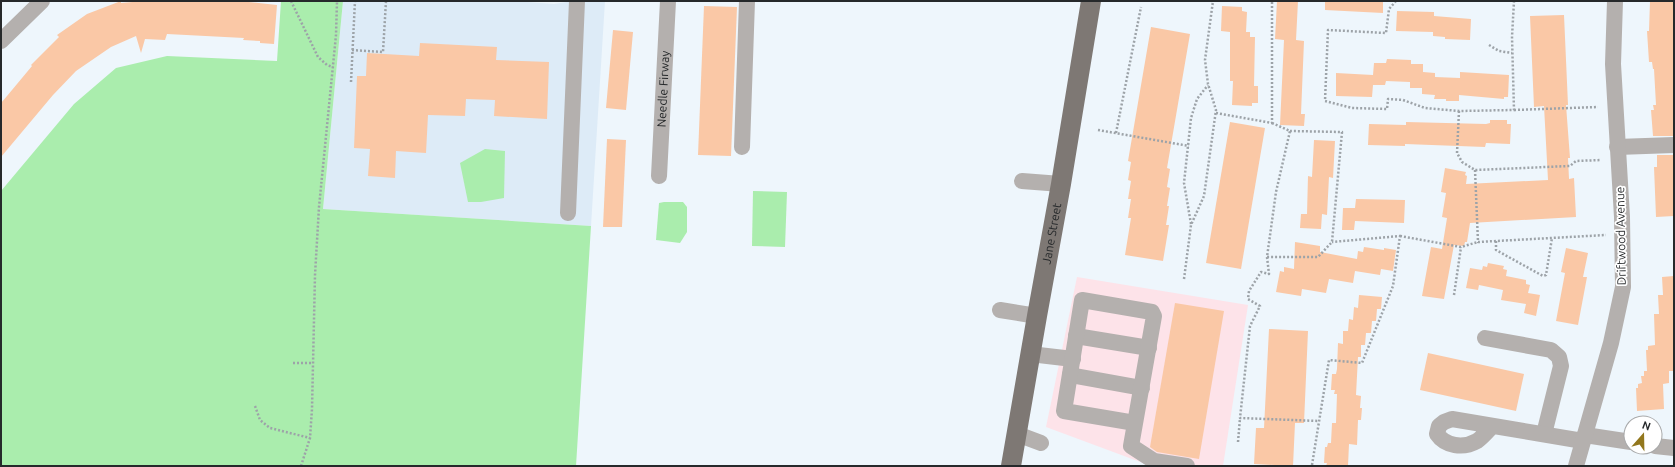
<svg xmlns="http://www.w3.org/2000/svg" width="1675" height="467" viewBox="0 0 1675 467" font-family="Ubuntu,sans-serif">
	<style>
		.commercial { fill: #fde3e9 }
		.built { fill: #ddebf7 }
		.green { fill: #aaedad }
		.building { fill: #fac8a6 }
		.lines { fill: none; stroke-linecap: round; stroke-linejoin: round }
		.path { stroke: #9da3a8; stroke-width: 2.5; stroke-dasharray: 2 2; stroke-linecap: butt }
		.minor { stroke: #b4b0ae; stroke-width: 16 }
		.major { stroke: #7e7874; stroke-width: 20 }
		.labels { text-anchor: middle; stroke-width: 3.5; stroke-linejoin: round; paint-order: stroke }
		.street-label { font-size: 12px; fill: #26292b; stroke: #fff }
	</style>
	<rect width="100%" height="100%" fill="#eef6fc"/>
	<!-- commercial -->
	<polygon class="commercial" points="1077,277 1248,305 1223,466 1151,466 1046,427"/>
	<!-- built -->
	<polygon class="built" points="343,1 514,1 554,4 573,1 605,1 591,226 323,209"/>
	<!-- green -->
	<g class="green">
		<polygon points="281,1 343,1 323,209 591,226 576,466 1,466 1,191 74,104 116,68 167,56 277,61"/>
		<polygon points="485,149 505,151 504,198 481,202 468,202 460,163"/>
		<polygon points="753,191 787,192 785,247 752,246"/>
		<polygon points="664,202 683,202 687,207 687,232 680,243 656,240 659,203"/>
	</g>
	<!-- building -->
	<g class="building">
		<polygon points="121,1 121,3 144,1 239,1 277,5 274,44 260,43 260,41 243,40 244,38 167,34 165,40 145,39 141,53 136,36 111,47 76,71 53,95 1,157 1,103 7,96 32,66 31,65 59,37 57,35 87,14"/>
		<polygon points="1277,1 1298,1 1296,40 1304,41 1301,114 1305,114 1304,126 1280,125 1284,40 1275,39"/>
		<polygon points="1325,1 1383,1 1383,13 1325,10"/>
		<polygon points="1650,1 1674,1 1674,136 1653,136 1651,110 1654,110 1653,105 1656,105 1654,69 1653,69 1652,62 1649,62 1647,31 1649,31"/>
		<polygon points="704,6 737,7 731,156 698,155"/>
		<polygon points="1222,6 1242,7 1242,11 1247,12 1246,32 1250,32 1250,37 1255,37 1254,86 1258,86 1258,103 1252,103 1252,106 1232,105 1233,81 1230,81 1230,32 1221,31"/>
		<polygon points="1397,11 1434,12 1434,16 1471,19 1470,40 1445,39 1445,37 1433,36 1433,32 1396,31"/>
		<polygon points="1564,15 1568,105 1566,105 1570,158 1568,158 1569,179 1574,178 1576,217 1470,223 1467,242 1465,242 1464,246 1454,245 1444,299 1422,296 1431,247 1442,249 1447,218 1442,217 1446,193 1441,192 1445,168 1466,172 1465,175 1467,176 1466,184 1548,180 1544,106 1534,107 1530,16"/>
		<polygon points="1151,27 1190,34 1167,168 1170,169 1167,187 1170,188 1167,206 1169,206 1166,225 1169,225 1163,261 1125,255 1131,218 1128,218 1131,199 1128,199 1131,181 1128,180 1131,162 1128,161"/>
		<polygon points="613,30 633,32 626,110 606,108"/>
		<polygon points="420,43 497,47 496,60 549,62 547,119 494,116 495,100 466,99 465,116 428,115 426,153 396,151 395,178 368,176 370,149 354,148 357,76 366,76 367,53 419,56"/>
		<polygon points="1387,59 1411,60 1411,64 1423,64 1423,72 1435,73 1435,77 1460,78 1460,72 1509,75 1508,97 1504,97 1504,99 1459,95 1459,101 1446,101 1446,99 1434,99 1435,95 1422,94 1422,88 1410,88 1410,82 1386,81 1385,85 1373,85 1372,97 1336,96 1336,73 1373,75 1374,63 1386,63"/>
		<polygon points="1490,120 1507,120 1507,124 1511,124 1510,144 1486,143 1485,147 1405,144 1405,146 1368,145 1369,124 1406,125 1406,122 1486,124 1490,123"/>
		<polygon points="1230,122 1265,128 1241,269 1206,263"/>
		<polygon points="607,139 626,140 622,227 603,227"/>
		<polygon points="1314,140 1335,141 1333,178 1329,177 1327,215 1322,214 1321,229 1300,228 1301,214 1307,214 1308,176 1312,177"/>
		<polygon points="1657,155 1674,155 1674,216 1656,217 1654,167 1657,167"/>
		<polygon points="1356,199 1405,200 1404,223 1355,221 1354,230 1342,230 1343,208 1355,208"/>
		<polygon points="1295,242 1320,246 1320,252 1357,259 1358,251 1363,252 1364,247 1384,250 1384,248 1396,250 1393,271 1381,269 1380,275 1355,271 1353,283 1329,279 1326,293 1302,289 1301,296 1276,292 1280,271 1284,272 1284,267 1294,269"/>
		<polygon points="1566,248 1588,253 1583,277 1587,277 1578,325 1556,321 1565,273 1561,272"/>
		<polygon points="1488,263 1504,266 1503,269 1507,270 1506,276 1526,280 1526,284 1530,285 1528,293 1540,295 1536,316 1524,313 1526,304 1501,300 1503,290 1479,285 1478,290 1466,288 1470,268 1482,270 1483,266 1487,267"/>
		<polygon points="1674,276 1674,333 1673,333 1674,371 1669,371 1669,383 1663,384 1664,409 1637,411 1636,388 1638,388 1638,384 1642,383 1641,376 1644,376 1644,371 1647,371 1646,350 1648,350 1648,346 1655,345 1654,314 1659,314 1658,295 1663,295 1662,277"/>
		<polygon points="1359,295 1382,297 1381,309 1377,309 1376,321 1372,321 1371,333 1366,333 1365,345 1361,345 1361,357 1358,357 1356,395 1361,396 1360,408 1362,408 1361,420 1358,420 1357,445 1349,444 1348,466 1326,466 1327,463 1324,463 1325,447 1327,447 1328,443 1331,443 1332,423 1336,423 1337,394 1334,394 1335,390 1331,390 1332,374 1336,374 1337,369 1338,343 1343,344 1343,331 1348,331 1349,319 1353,320 1354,307 1358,308"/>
		<polygon points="1175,303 1224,311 1199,459 1157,452 1150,447"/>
		<polygon points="1269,329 1308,331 1304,423 1295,423 1293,466 1254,464 1256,428 1264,428"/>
		<polygon points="1428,353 1524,374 1516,411 1420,390"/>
	</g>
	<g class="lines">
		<!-- path -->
		<g class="path">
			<polyline points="291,1 318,57 327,65 333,67"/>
			<polyline points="1396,1 1389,9 1386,33 1328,30 1325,101 1352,108 1387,109 1388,99 1403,100 1425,108 1459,111 1514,110 1512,37 1514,1"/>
			<polyline points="1489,45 1499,51 1512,53"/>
			<polyline points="352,50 383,52 386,1"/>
			<polyline points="351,82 355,1"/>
			<polyline points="1514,110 1598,107"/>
			<polyline points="1459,111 1457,153 1462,162 1475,170 1570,166 1576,161 1601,160"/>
			<polyline points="1216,113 1272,123 1272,1"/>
			<polyline points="1272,123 1290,131 1276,192 1267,257 1318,257 1332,242 1342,132 1290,131"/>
			<polyline points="1098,130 1189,146"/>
			<polyline points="1116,133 1141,7"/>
			<polyline points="1475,170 1478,242 1606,235"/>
			<polyline points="1191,224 1184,183 1191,118 1197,99 1208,85"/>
			<polyline points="1400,236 1461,247 1478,242"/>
			<polyline points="1496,241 1496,250 1543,276 1546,275 1552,238"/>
			<polyline points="1267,257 1269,274 1261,272 1249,291 1248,299 1260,306 1250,326 1240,418 1319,421"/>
			<polyline points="1184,279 1191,225 1204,196 1216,110 1208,84 1205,60 1213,1"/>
			<polyline points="1454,295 1461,247"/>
			<polyline points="293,363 313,363"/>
			<polyline points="255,406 260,420 270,428 310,438"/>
			<polyline points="1238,442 1240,418"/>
			<polyline points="1312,465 1329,360 1362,363 1393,286 1400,236 1332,242"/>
			<polyline points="301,466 310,438 312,409 315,275 319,207 336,35 337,1"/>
		</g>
		<!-- minor -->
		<g class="minor">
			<polyline points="1,41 42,1"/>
			<polyline points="742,147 747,1"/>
			<polyline points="1617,147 1674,145"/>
			<path id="s1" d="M659 176 668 1"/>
			<polyline points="1022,181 1061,184"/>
			<polyline points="568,213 577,1"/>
			<polyline points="1000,310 1037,316"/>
			<polyline points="1076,336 1149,348"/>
			<polyline points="1485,338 1551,350 1559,357 1561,366 1544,434"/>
			<polyline points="1030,354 1073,359"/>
			<polyline points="1070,375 1142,388"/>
			<polyline points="1135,423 1064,411 1082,300 1152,312 1154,316 1131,446 1154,461 1187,466"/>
			<path d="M1493 426C1488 430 1483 437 1477 441 1463 449 1445 446 1437 434L1439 426 1444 422 1452 419 1583 441"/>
			<polyline points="1017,434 1041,443"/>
			<polyline points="1585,435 1631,442"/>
			<polyline points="1655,446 1674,448"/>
			<polyline points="1576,466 1611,343 1623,287 1622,217 1613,64 1615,1"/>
		</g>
		<!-- major -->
		<path class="major" id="s2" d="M1011 466 1037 316 1061 184 1091 1"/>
	</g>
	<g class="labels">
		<!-- street labels -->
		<g class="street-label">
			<text dy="4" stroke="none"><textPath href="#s1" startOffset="87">Needle Firway</textPath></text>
			<text dy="4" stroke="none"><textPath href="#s2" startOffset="236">Jane Street</textPath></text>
			<text transform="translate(1621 236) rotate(-91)" y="4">Driftwood Avenue</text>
		</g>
	</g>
	<!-- border -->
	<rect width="1675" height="467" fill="none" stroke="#26292b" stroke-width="4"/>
	<!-- north arrow -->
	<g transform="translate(1643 435) rotate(20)"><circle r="19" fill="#ffffff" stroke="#a8a9aa"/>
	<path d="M0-3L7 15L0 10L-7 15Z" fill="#92771d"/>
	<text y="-6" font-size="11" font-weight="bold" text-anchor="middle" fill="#26292b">N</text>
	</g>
</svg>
